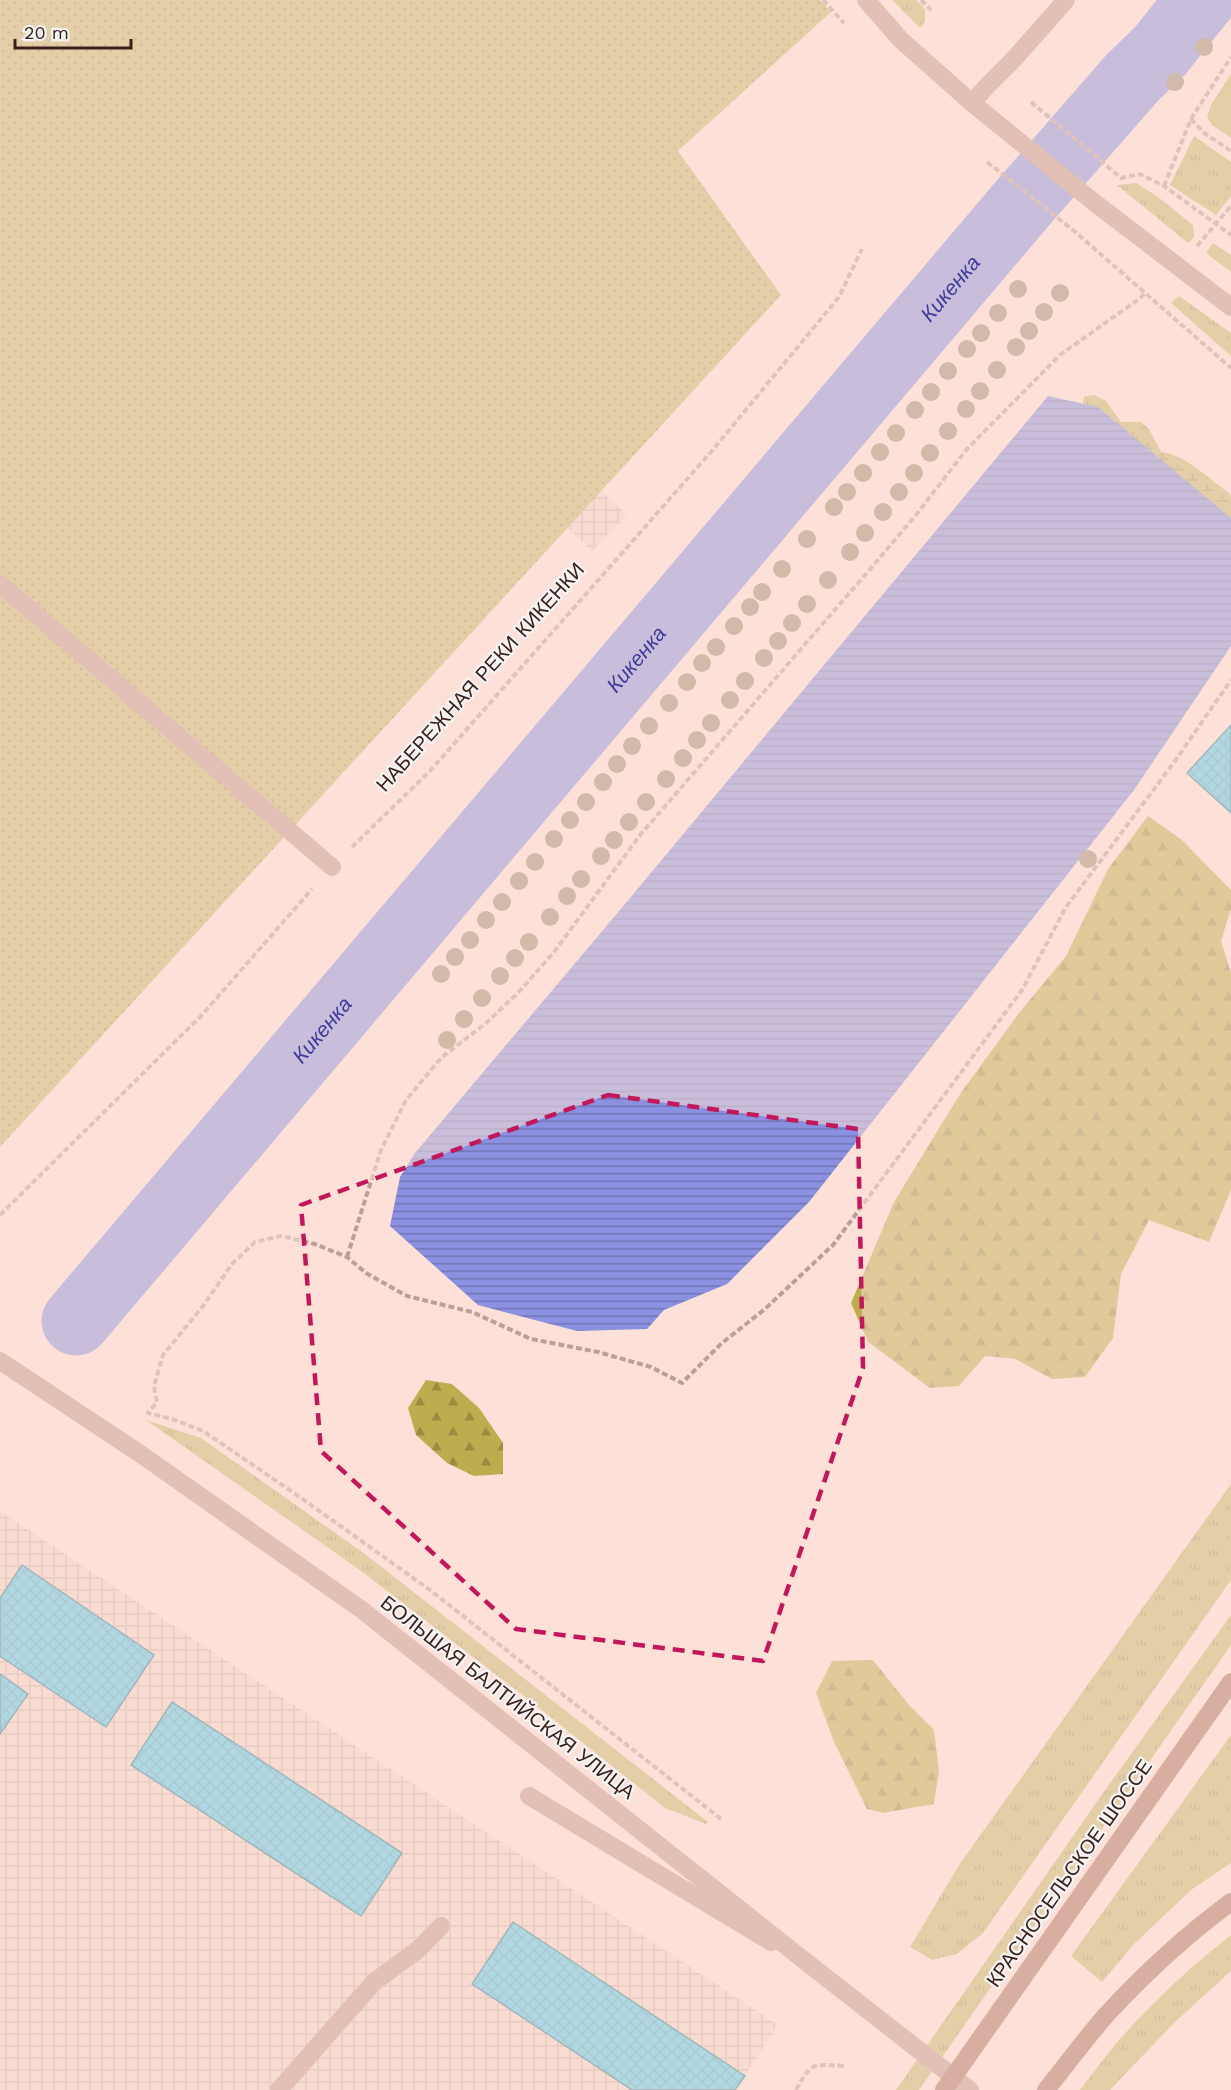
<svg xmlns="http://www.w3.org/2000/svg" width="1231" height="2090" viewBox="0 0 1231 2090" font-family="'Work Sans',sans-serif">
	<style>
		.industrial { fill: url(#industrial-grid) }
		.grass { fill: url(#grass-tufts) }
		.forest { fill: url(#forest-firs) }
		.wetland { fill: url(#wetland-marsh) }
		.park { fill: #c4b66d }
		.garden { fill: url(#garden-dots) }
		.water { fill: url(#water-rules) }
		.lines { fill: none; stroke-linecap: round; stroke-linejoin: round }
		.stream { stroke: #8a91e0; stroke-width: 12 }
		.river { stroke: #8a91e0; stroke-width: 69 }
		.building { fill: url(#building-cross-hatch); stroke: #318399; stroke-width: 1.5 }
		.path { stroke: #bba097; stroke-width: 4; stroke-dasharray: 6 3; stroke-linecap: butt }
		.lane { stroke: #c0988b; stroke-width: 18 }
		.street { stroke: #c0988b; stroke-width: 18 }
		.secondary { stroke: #aa705e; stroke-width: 18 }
		.tree { fill: #9b8a71 }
		.marked { fill: none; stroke: #c2185b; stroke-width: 4.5; stroke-dasharray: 12 8; stroke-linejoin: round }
		.labels { text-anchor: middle; stroke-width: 4.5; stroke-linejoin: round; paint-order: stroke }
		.street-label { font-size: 20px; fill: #3a2018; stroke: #f5f5f5 }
		.water-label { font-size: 21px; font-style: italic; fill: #3e3c98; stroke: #f5f5f5 }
	</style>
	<defs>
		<pattern id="industrial-grid" width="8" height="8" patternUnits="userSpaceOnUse" patternTransform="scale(1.5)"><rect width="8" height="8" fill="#f1d2c8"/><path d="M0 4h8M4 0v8" fill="none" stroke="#cfb4ab"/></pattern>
		<pattern id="grass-tufts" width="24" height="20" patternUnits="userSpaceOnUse" patternTransform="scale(1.5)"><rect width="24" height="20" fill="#c4b66d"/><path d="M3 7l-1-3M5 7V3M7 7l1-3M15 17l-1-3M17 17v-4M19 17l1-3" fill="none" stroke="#a09459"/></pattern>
		<pattern id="forest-firs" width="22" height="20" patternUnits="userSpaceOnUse" patternTransform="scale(1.5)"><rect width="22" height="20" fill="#bead4f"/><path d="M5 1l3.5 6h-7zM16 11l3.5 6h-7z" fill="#9b8c41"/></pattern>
		<pattern id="wetland-marsh" width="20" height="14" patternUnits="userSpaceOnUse" patternTransform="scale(1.5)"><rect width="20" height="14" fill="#c4b66d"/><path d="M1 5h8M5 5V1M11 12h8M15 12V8" fill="none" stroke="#a09459"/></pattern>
		<pattern id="garden-dots" width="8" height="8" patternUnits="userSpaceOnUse" patternTransform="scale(1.5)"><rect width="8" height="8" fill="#c4b66d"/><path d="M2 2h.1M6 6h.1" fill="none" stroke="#a09459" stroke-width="1.8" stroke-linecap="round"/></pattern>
		<pattern id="water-rules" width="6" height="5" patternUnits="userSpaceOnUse" patternTransform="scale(1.5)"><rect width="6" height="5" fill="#8a91e0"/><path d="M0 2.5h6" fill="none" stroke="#7276b5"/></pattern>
		<pattern id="building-cross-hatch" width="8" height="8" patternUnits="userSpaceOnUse" patternTransform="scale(1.5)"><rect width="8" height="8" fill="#53cced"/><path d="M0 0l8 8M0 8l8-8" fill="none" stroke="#49afca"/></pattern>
	</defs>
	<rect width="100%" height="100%" fill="#fde1d8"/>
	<!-- industrial -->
	<g class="industrial">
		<polygon points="596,486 627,515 592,551 561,522"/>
		<polygon points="0,1511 778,2025 735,2090 0,2090"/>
	</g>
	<!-- grass -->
	<g class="grass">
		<polygon points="892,0 916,0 925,9 925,22 920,28"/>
		<polygon points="1194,136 1231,162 1231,196 1216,215 1170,185"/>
		<polygon points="1136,183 1158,197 1193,225 1194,237 1188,243 1117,185"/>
		<polygon points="1213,243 1231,255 1231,272 1206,253"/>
		<polygon points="1179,296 1231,333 1231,356 1171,303"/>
		<polygon points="146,1420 201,1438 365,1554 708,1822 706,1824 665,1808 524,1696 357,1568"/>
		<polygon points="1231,1484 1231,1580 983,1933 957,1954 932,1960 910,1947 959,1865"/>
		<polygon points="1231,1615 1231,1645 919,2090 896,2090 1103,1793"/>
		<polygon points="1231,1735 1231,1863 1191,1890 1132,1946 1102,1982 1071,1956"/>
		<path d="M1231 1935V1971L1175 2022 1110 2090H1080C1093 2073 1106 2055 1120 2039 1154 2001 1191 1966 1231 1935Z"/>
	</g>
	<!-- forest -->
	<g class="forest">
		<polygon points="1148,816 1182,840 1231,890 1231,909 1221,941 1231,973 1231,1190 1209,1242 1149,1220 1121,1274 1113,1338 1085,1377 1052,1379 1015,1359 985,1356 959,1386 930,1388 868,1342 851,1303 894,1202 960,1094 1019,1013 1066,956 1108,869"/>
		<polygon points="426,1380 452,1384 479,1408 503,1443 503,1474 474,1476 447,1463 416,1435 408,1408"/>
		<polygon points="873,1660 909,1705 934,1730 939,1771 934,1804 883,1813 867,1809 834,1742 816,1693 832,1661"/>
	</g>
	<!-- wetland -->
	<path class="wetland" d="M1094 395 1106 401 1121 422H1141L1149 429 1161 452C1186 455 1208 478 1228 492L1231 496V535L1083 403 1084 397Z"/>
	<!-- park -->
	<polygon class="park" points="1231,74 1231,138 1212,125 1207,117 1211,105"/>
	<!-- garden -->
	<polygon class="garden" points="0,0 820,0 831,12 678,151 781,295 0,1147"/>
	<!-- water -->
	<g class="water">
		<path d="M1108 59 1132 78 1147 98 1127 121 1087 92C1089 73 1092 71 1108 59Z"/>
		<polygon points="1048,396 1098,407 1231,518 1231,646 1134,790 809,1202 727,1284 664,1310 647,1329 577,1331 478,1305 390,1226 400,1177 415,1153 625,904"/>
	</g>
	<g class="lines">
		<!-- stream -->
		<polyline class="stream" points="1004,188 1022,204"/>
		<!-- river -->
		<path class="river" id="s1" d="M76 1321 1022 204 1132 78 1160 51 1201 0"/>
	</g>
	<!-- building -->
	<g class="building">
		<polygon points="1231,725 1231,813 1187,773"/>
		<polygon points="22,1565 154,1655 106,1727 0,1656 0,1598"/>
		<polygon points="0,1674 28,1694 0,1734"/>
		<polygon points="172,1702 402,1853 361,1916 131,1765"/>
		<polygon points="513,1922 745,2076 735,2090 632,2090 472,1984"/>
	</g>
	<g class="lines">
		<!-- path -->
		<g class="path">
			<polyline points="823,0 844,23"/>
			<polyline points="921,0 931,10"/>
			<polyline points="1031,102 1121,178 1140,174 1164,186 1231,235"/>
			<polyline points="1191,119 1204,133 1231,151"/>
			<polyline points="987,162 1073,230 1231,368"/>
			<polyline points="1164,186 1191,119 1231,57"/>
			<polyline points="1197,246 1231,206"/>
			<polyline points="352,847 430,771 711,452 839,297 862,249"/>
			<polyline points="0,1215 201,1016 312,889"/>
			<polyline points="347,1257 381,1150 406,1100 442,1057 485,1024 518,993 554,952 641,834 865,575 916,515 967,449 1060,355 1139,299 1146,292"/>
			<polyline points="721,1819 430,1590 297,1495 203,1431 172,1419 148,1413 157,1402 154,1386 163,1355 203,1306 232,1264 255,1242 281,1236 315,1244 347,1257 366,1273 407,1296 472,1312 531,1339 598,1352 651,1367 682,1383 722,1343 765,1309 833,1245 1022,990 1066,907 1175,761 1231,680"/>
			<path d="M796 2090C811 2062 813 2064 844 2066"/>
		</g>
		<!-- lane -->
		<g class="lane">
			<polyline points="0,584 332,867"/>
			<polyline points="529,1796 771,1942"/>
			<polyline points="279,2090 374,1982 419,1949 441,1926"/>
		</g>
		<!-- street -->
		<g class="street">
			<polyline points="866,0 901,40 972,103"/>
			<polyline points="1066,0 1014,59 987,86 972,103 1095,203 1231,307"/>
			<polyline points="0,1361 139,1453 362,1610 810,1965 970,2090"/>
		</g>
		<!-- secondary -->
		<g class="secondary">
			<polyline points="944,2090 1231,1682"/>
			<path d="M1046 2090C1066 2065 1086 2038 1107 2014 1145 1973 1186 1935 1231 1902"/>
		</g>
	</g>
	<!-- trees -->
	<g class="tree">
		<circle cx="1204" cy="47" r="9"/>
		<circle cx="1175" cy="82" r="9"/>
		<circle cx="1018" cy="289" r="9"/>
		<circle cx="1060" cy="293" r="9"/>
		<circle cx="1044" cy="312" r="9"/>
		<circle cx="998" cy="313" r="9"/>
		<circle cx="1029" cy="331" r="9"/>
		<circle cx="981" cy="333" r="9"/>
		<circle cx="1016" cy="347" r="9"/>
		<circle cx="967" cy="349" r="9"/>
		<circle cx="997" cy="370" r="9"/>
		<circle cx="948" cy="371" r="9"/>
		<circle cx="980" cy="391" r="9"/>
		<circle cx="931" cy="392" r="9"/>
		<circle cx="966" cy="409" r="9"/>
		<circle cx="915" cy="410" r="9"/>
		<circle cx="948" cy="431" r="9"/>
		<circle cx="896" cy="433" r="9"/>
		<circle cx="880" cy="452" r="9"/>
		<circle cx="930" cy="453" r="9"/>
		<circle cx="863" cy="473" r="9"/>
		<circle cx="914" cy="473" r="9"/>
		<circle cx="847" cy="492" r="9"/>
		<circle cx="899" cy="492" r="9"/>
		<circle cx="834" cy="507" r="9"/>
		<circle cx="883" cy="512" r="9"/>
		<circle cx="865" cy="533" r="9"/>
		<circle cx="807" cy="539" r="9"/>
		<circle cx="850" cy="552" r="9"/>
		<circle cx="782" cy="569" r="9"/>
		<circle cx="828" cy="580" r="9"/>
		<circle cx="762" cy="592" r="9"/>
		<circle cx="807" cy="604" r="9"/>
		<circle cx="750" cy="607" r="9"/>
		<circle cx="792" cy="623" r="9"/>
		<circle cx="734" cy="626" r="9"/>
		<circle cx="778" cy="641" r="9"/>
		<circle cx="716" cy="647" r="9"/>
		<circle cx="764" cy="658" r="9"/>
		<circle cx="702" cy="663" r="9"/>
		<circle cx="745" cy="681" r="9"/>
		<circle cx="687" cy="682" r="9"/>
		<circle cx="730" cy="700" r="9"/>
		<circle cx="669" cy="703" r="9"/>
		<circle cx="711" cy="723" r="9"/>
		<circle cx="649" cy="726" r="9"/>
		<circle cx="697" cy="740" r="9"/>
		<circle cx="632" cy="746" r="9"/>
		<circle cx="683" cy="758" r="9"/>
		<circle cx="617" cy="764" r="9"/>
		<circle cx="666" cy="779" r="9"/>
		<circle cx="603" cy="782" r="9"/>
		<circle cx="586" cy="802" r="9"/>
		<circle cx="646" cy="802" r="9"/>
		<circle cx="570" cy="820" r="9"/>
		<circle cx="629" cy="822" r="9"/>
		<circle cx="554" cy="839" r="9"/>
		<circle cx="614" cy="840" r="9"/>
		<circle cx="601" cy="856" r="9"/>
		<circle cx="1088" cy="859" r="9"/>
		<circle cx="535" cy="862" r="9"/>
		<circle cx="581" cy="879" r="9"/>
		<circle cx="519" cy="881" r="9"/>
		<circle cx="567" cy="896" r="9"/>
		<circle cx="502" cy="902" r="9"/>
		<circle cx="550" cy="917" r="9"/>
		<circle cx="486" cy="920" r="9"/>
		<circle cx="470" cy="940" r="9"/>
		<circle cx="529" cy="942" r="9"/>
		<circle cx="455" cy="957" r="9"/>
		<circle cx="515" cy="958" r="9"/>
		<circle cx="441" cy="974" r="9"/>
		<circle cx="500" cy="976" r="9"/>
		<circle cx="482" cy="998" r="9"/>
		<circle cx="464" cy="1019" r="9"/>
		<circle cx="447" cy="1040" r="9"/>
	</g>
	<!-- marked area -->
	<path d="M0 0H1231V2090H0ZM608 1095 858 1129 863 1368 763 1661 516 1629 321 1451 301 1205Z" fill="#fde1d8" fill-opacity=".55" fill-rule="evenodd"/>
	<path class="marked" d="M608 1095 858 1129 863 1368 763 1661 516 1629 321 1451 301 1205Z"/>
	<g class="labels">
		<!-- street labels -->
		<g class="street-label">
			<text transform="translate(480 677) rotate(-48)" y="7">НАБЕРЕЖНАЯ РЕКИ КИКЕНКИ</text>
			<text transform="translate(508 1697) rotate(38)" y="7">БОЛЬШАЯ БАЛТИЙСКАЯ УЛИЦА</text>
			<text transform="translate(1069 1873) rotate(-55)" y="7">КРАСНОСЕЛЬСКОЕ ШОССЕ</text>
		</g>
		<!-- water labels -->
		<g class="water-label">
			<text dy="7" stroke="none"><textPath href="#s1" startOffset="1353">Кикенка</textPath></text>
			<text dy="7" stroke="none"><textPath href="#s1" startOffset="867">Кикенка</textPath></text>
			<text dy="7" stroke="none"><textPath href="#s1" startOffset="381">Кикенка</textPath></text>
		</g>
	</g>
	<!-- scale -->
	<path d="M15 39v9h116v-9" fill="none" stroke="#3a2018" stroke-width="3"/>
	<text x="24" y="39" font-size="18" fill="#3a2018" stroke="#f5f5f5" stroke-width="4.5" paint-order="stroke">20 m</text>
</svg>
